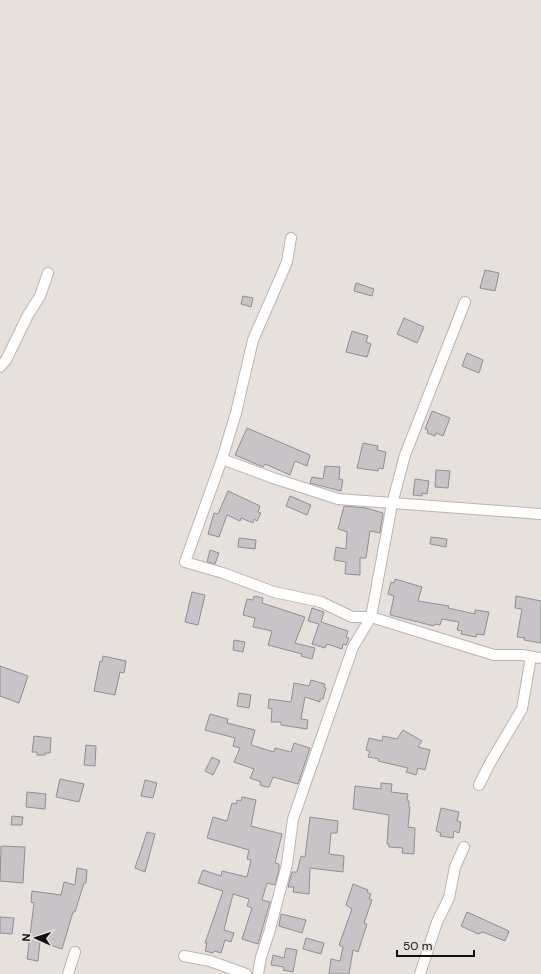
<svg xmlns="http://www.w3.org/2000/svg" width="541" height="974" viewBox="0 0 541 974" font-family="'DM Sans',sans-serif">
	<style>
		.building { fill: #c8c3c6; stroke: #928d90 }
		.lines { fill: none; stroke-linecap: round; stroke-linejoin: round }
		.minor-casing { stroke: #bab4b1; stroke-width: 12 }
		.minor { stroke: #fff; stroke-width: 10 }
	</style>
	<rect width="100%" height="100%" fill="#e7e1de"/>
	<!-- building -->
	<g class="building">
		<polygon points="485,270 499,273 495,291 480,288"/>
		<polygon points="356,283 374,289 372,296 354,291"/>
		<polygon points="243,296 253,298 251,307 241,304"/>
		<polygon points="404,318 424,327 417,343 397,334"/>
		<polygon points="352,331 368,336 366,342 371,344 367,357 346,352"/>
		<polygon points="467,353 483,360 479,373 462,366"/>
		<polygon points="432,411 450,418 443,436 436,433 435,436 427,433 428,430 425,429"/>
		<polygon points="247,428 310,455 307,466 295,461 290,475 265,464 263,467 235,455"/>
		<polygon points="363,443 378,446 377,450 386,452 383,469 379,468 378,471 357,468"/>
		<polygon points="325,466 340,467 339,479 343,480 341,491 310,483 312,477 323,479"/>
		<polygon points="436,470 450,471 448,488 435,487"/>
		<polygon points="415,479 429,481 427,494 422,493 422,496 413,495"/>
		<polygon points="228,491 260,506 258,512 261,513 257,521 254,519 253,523 241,518 240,521 227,515 219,537 208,534 214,513 218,514"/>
		<polygon points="290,496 311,505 307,515 286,506"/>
		<polygon points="344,506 366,508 383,513 380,533 370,531 366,558 360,558 360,575 345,574 346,562 334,560 336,547 346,549 347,532 338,529"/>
		<polygon points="431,537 447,539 446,547 430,544"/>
		<polygon points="239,538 256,540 255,549 238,547"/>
		<polygon points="210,550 219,553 215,564 207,562"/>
		<polygon points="395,579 422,587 418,601 449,606 448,608 475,614 475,610 489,612 484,635 477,634 476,637 461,634 462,631 457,630 459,622 442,619 440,625 435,624 434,626 390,615 394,596 388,594 391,582 394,583"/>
		<polygon points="192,592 205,595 198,625 185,622"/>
		<polygon points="254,596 263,598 262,603 305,617 295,643 315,648 312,659 301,656 302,654 268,645 272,631 253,627 255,618 243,615 247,599 253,600"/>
		<polygon points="516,596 541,601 541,643 524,640 525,638 517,637 522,609 515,608"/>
		<polygon points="312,608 324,612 321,622 348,631 346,637 349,638 346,645 343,644 342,649 327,644 325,648 312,644 319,624 308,621"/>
		<polygon points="234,640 245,642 243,652 233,650"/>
		<polygon points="103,656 126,661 124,673 120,672 115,695 94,691 100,661 102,662"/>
		<polygon points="0,666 28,676 19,703 0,696"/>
		<polygon points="311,680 325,684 324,687 326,688 323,699 320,699 320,702 305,697 301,719 308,720 307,729 281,725 281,722 271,722 272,709 268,708 269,699 291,702 294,683 309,686"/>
		<polygon points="239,693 251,695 249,708 237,706"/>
		<polygon points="210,714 228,719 227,723 255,730 251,745 274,752 275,748 291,752 294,743 310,748 298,784 273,777 269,787 266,787 260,785 261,782 250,778 254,769 234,762 240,748 233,746 235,738 205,730"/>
		<polygon points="403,730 422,741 418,747 430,750 425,770 418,768 416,775 406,772 408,768 378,761 379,759 368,757 370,751 366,750 369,738 382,741 383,736 397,739"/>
		<polygon points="34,736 51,738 50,753 45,753 45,755 37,755 37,752 32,752"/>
		<polygon points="86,745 96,746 95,766 84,765"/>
		<polygon points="212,757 220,761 213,775 205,771"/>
		<polygon points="60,779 84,784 79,802 56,797"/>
		<polygon points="145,780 157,783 153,798 141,796"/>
		<polygon points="381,783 392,784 391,792 408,794 407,800 409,801 409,807 410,807 408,827 415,828 414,854 402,853 403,848 389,847 389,844 387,844 389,815 353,809 355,786 381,789"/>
		<polygon points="27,792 46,794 45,809 26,807"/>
		<polygon points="242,797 256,800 251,826 282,834 275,863 279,864 279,870 275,885 267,883 262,900 270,902 258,944 242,939 252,908 247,906 249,899 233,894 224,930 234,933 231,942 225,940 221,953 214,951 213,953 205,951 207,943 205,943 223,891 198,883 203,870 221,876 222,871 247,877 251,860 247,859 249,850 207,838 213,817 227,821 232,803 236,804 237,800 241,801"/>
		<polygon points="441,808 459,812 457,821 461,822 459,833 454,831 453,838 440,836 441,833 436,831"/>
		<polygon points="12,816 23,817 22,825 11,825"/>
		<polygon points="310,817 338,821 337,833 331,833 329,854 344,856 343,872 310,868 309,894 293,892 294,887 288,887 292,872 297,872 301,856 305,857"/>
		<polygon points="147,832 155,834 145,872 135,868"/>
		<polygon points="1,846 25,847 23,883 0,881"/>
		<polygon points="77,868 87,870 86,883 84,883 75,912 73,912 62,949 40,942 38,961 27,959 34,903 31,902 32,891 61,895 64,882 75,885"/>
		<polygon points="353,884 368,890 367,892 371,894 369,899 372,900 364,923 367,924 358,952 353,950 349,974 329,974 331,959 340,961 343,947 339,945 352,909 346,905"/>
		<polygon points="467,912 509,931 505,941 483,932 478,934 461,926"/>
		<polygon points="281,914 306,920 302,933 279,926"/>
		<polygon points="0,917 14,918 12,934 0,933"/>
		<polygon points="306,938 324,943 321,954 303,949"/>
		<polygon points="286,948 297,950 293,972 283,970 284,967 271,965 273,955 284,958"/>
	</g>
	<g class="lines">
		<defs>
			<g id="minor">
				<polyline points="291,238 287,262 253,340 236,413 222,459 185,562 223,573 274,592 321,602 352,617 371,617 494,655 522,655 541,658"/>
				<polyline points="0,367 6,360 28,315 40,296 48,273"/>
				<polyline points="222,459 273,478 338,499 541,514"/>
				<polyline points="479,785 490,763 522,709 531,657"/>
				<polyline points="184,956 210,961 246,974"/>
				<polyline points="68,974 75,952"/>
				<polyline points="258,974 261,957 269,933 287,864 293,819 353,647 371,617 392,504 405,455 465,302"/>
				<polyline points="420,974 437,922 449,898 455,867 464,847"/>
			</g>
		</defs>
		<!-- minor casing -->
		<use href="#minor" class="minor-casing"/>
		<!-- minor -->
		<use href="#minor" class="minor"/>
	</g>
	<!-- north arrow -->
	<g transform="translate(36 938) rotate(273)" stroke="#e7e1de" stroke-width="3" paint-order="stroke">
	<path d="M0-3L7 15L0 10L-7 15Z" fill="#12100f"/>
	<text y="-6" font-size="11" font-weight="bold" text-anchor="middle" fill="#12100f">N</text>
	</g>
	<!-- scale -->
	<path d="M397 950v6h77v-6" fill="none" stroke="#12100f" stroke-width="2"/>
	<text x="403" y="950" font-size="12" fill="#12100f" stroke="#e7e1de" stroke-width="3" paint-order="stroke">50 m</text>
</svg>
